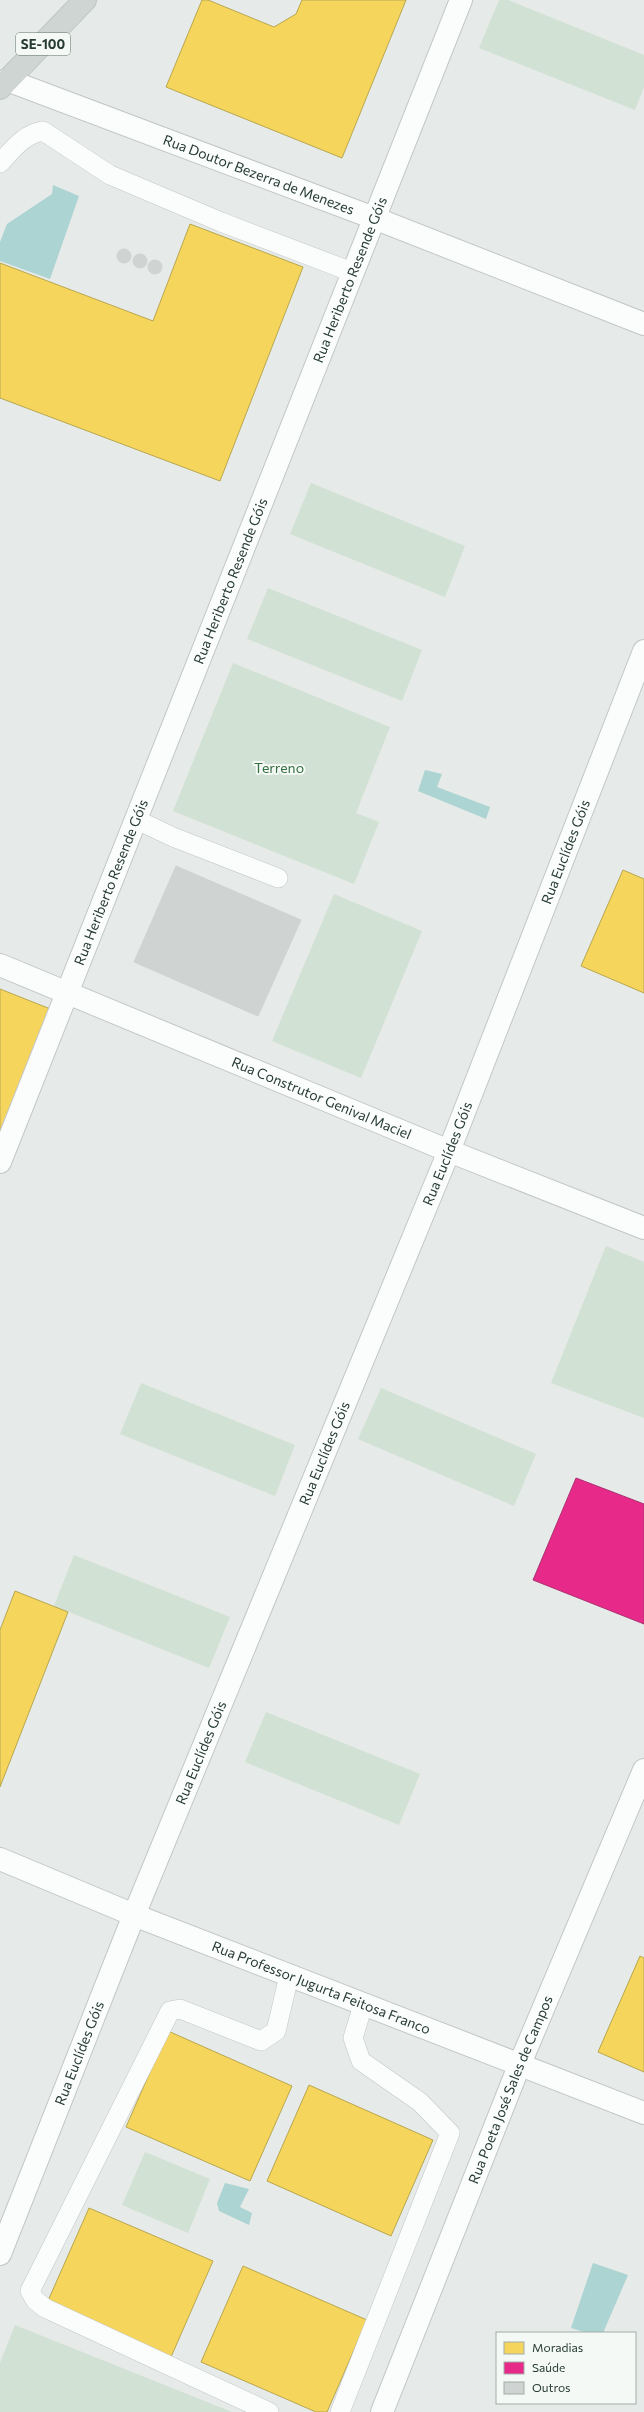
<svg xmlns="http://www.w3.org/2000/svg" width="644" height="2412" viewBox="0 0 644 2412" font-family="Commissioner,sans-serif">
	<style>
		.green { fill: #d1e1d3 }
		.water { fill: #acd4d2 }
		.homes { fill: #f6d55c; stroke: #b8a74f }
		.health { fill: #e7298a; stroke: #ad2f70 }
		.building { fill: #cfd3d1; stroke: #cfd3d1 }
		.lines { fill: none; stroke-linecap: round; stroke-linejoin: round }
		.lane-casing { stroke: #c3c7c5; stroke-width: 20 }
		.street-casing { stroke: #c3c7c5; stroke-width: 24 }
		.primary-casing { stroke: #bec6c2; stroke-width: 24 }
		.lane { stroke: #fbfcfc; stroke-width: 19 }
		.street { stroke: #fbfcfc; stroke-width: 22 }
		.primary { stroke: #cfd5d2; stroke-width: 22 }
		.labels { text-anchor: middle; stroke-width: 4; stroke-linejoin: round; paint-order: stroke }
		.shield { fill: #f5f9f6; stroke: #64756d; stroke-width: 1 }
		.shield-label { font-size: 13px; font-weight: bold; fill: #263c32 }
		.street-label { font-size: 14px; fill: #263c32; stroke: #f5f9f6 }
		.park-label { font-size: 14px; fill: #356e40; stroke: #f5f9f6 }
	</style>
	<rect width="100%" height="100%" fill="#e6eae8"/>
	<!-- green -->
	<g class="green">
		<polygon points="499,0 508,0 644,55 644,87 635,110 479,48"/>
		<polygon points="311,483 465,546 445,597 290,534"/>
		<polygon points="268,588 422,650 402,701 247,639"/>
		<polygon points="233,663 390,727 356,813 379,822 354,884 173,811"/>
		<polygon points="334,894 422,931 361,1078 272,1041"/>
		<polygon points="606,1246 644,1262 644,1418 551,1383"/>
		<polygon points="141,1383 295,1445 275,1496 120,1434"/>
		<polygon points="381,1388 536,1454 514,1506 358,1439"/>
		<polygon points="74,1555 230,1617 209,1668 54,1606"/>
		<polygon points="266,1712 420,1774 399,1825 245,1762"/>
		<polygon points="145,2152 210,2179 188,2233 122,2205"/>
		<polygon points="15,2325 232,2412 0,2412 0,2363"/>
	</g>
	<!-- water -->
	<g class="water">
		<polygon points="53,185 79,196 50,279 0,261 0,242 7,224 52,194"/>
		<polygon points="425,770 442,774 437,787 490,807 486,819 418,791"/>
		<polygon points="225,2183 249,2189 240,2207 252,2213 249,2225 219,2211 217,2203"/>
		<polygon points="593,2263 628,2275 603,2333 587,2333 571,2328"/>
	</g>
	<!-- homes -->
	<g class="homes">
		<polygon points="202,0 208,0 274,27 296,14 302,0 406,0 342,158 166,87"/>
		<polygon points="190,224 303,267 220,481 0,398 0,263 153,321"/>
		<polygon points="623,870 644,879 644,993 581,966"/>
		<polygon points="0,989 53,1010 0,1141"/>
		<polygon points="15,1591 68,1612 0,1787 0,1630"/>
		<polygon points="640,1956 644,1958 644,2072 598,2052"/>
		<polygon points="168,2031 292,2086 250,2181 126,2127"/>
		<polygon points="309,2085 433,2140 391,2236 267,2181"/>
		<polygon points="89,2208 213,2261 171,2357 47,2303"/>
		<polygon points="243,2266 367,2320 327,2412 316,2412 201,2362"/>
	</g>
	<!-- health -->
	<polygon class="health" points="576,1478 644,1504 644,1624 533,1580"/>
	<!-- building -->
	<g class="building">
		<circle cx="124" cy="256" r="7"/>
		<circle cx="140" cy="261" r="7"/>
		<circle cx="155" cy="267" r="7"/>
		<polygon points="176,866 301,920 258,1016 134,962"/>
	</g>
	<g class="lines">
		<defs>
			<g id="lane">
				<path d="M0 163C13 149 24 134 43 131L110 175 221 222 352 272"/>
				<polyline points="135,819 173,837 278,878"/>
				<polyline points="269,2412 45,2308 35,2300 30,2291 170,2011 180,2009 261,2041 276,2031 289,1976"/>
				<polyline points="340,2412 450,2133 420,2102 361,2061 353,2038 363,2005"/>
			</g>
			<g id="street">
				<path id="s1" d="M7 80 374 218 644 324"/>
				<path id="s2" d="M0 965 449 1151 644 1228"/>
				<path id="s3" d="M0 1162 461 0"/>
				<path id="s4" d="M0 1859 134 1915 644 2113"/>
				<path id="s5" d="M0 2254 134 1915 449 1151 644 651"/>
				<path id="s6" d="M382 2412 519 2066 644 1770"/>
			</g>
			<polyline id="primary" points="0,88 85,0"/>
		</defs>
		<!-- lane casing -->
		<use href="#lane" class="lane-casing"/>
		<!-- street casing -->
		<use href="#street" class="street-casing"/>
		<!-- primary casing -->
		<use href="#primary" class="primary-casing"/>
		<!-- lane -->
		<use href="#lane" class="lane"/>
		<!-- street -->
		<use href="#street" class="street"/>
		<!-- primary -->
		<use href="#primary" class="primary"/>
	</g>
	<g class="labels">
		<!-- shield labels -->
		<rect class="shield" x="16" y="33" width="54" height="22" rx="3"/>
		<g class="shield-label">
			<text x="43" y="49">SE-100</text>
		</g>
		<!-- street labels -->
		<g class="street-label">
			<text dy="5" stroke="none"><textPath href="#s1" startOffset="269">Rua Doutor Bezerra de Menezes</textPath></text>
			<text dy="5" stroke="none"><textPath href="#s3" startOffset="949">Rua Heriberto Resende Góis</textPath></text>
			<text dy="5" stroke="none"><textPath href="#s3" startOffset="625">Rua Heriberto Resende Góis</textPath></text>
			<text dy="5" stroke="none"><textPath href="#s5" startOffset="1512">Rua Euclídes Góis</textPath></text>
			<text dy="5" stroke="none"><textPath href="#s3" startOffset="301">Rua Heriberto Resende Góis</textPath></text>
			<text dy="5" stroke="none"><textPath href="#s2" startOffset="348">Rua Construtor Genival Maciel</textPath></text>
			<text dy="5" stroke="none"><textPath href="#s5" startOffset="1188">Rua Euclídes Góis</textPath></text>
			<text dy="5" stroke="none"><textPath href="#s5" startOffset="864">Rua Euclídes Góis</textPath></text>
			<text dy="5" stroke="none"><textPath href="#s5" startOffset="540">Rua Euclídes Góis</textPath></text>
			<text dy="5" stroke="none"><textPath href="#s4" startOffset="346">Rua Professor Jugurta Feitosa Franco</textPath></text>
			<text dy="5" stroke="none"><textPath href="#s5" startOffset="216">Rua Euclídes Góis</textPath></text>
			<text dy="5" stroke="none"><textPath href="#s6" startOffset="347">Rua Poeta José Sales de Campos</textPath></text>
		</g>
		<!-- park labels -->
		<g class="park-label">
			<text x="279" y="773">Terreno</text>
		</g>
	</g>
	<!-- legend -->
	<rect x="496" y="2332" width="140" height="72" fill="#f5f9f6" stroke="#a2ada8"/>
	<rect x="504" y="2342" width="20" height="12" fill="#f6d55c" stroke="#a2ada8"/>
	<text x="532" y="2352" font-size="12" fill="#263c32">Moradias</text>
	<rect x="504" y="2362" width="20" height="12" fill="#e7298a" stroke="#a2ada8"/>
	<text x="532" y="2372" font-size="12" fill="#263c32">Saúde</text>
	<rect x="504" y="2382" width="20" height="12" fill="#cfd3d1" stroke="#a2ada8"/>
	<text x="532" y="2392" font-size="12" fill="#263c32">Outros</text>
</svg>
